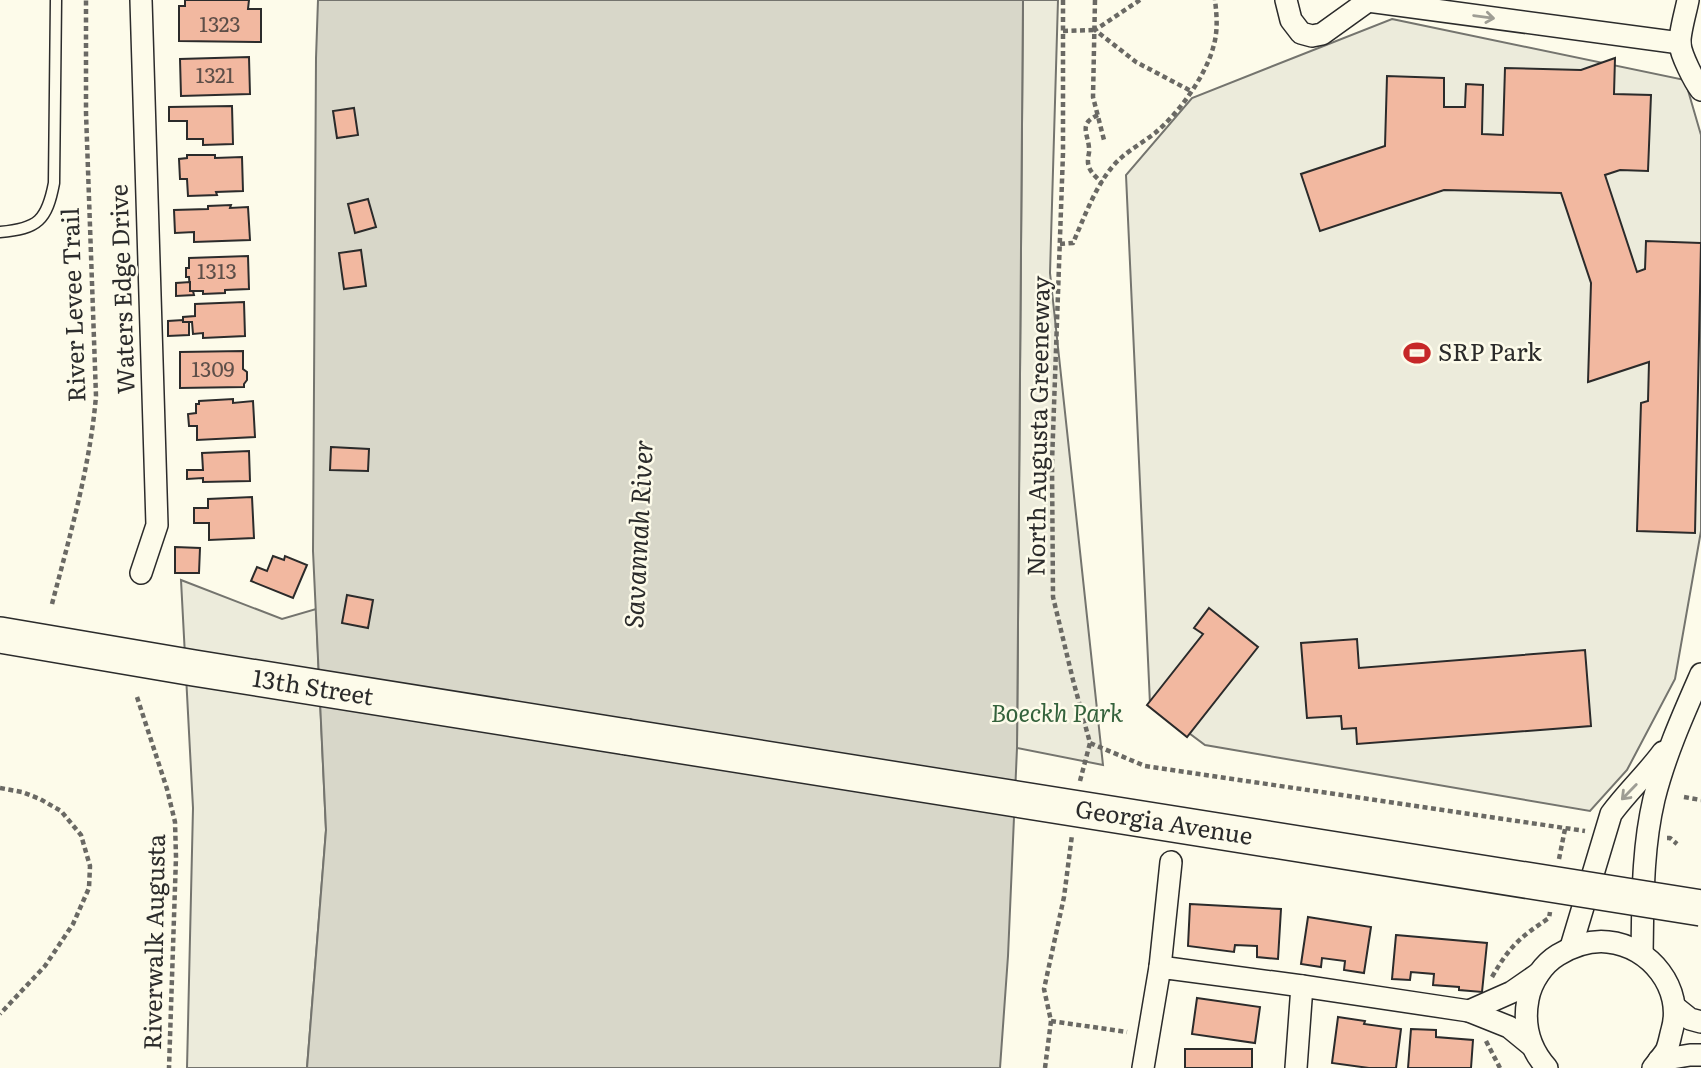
<svg xmlns="http://www.w3.org/2000/svg" width="1701" height="1068" viewBox="0 0 1701 1068" font-family="Literata,serif">
	<style>
		.green { fill: #ecebdb; stroke: #74746e; stroke-width: 2 }
		.water { fill: #d8d7c9; stroke: #74746e; stroke-width: 2 }
		.building { fill: #f2b8a0; stroke: #2b2b2b; stroke-width: 2 }
		.lines { fill: none; stroke-linecap: round; stroke-linejoin: round }
		.service-casing { stroke: #2b2b2b; stroke-width: 13 }
		.minor-casing { stroke: #2b2b2b; stroke-width: 24 }
		.primary-casing { stroke: #2b2b2b; stroke-width: 38 }
		.path { stroke: #6a6964; stroke-width: 4.5; stroke-dasharray: 5 3.5; stroke-linecap: butt }
		.service { stroke: #fdfbea; stroke-width: 10 }
		.minor { stroke: #fdfbea; stroke-width: 21 }
		.primary { stroke: #fdfbea; stroke-width: 35 }
		.primary-bridge-casing { stroke: #2b2b2b; stroke-width: 38; stroke-linecap: butt }
		.primary-bridge { stroke: #fdfbea; stroke-width: 35 }
		.oneway { stroke: #9e9d94 }
		.labels { text-anchor: middle; stroke-width: 5; stroke-linejoin: round; paint-order: stroke }
		.number-label { font-size: 21px; fill: #5d4e48 }
		.street-label { font-size: 24px; fill: #2b2b2b; stroke: #fdfbea }
		.poi-label { font-size: 24px; fill: #2b2b2b; stroke: #fdfbea; text-anchor: start }
		.park-label { font-size: 24px; font-style: italic; fill: #34623c; stroke: #fdfbea }
		.water-label { font-size: 26px; font-style: italic; fill: #2b2b2b; stroke: #fdfbea }
	</style>
	<rect width="100%" height="100%" fill="#fdfbea"/>
	<!-- green -->
	<g class="green">
		<polygon points="1023,0 1058,0 1050,273 1103,765 1017,748"/>
		<polygon points="1392,19 1685,80 1701,135 1701,531 1675,679 1627,770 1590,811 1205,745 1150,704 1126,175 1192,98"/>
		<polygon points="181,580 282,619 316,609 326,830 307,1068 187,1068 193,808"/>
	</g>
	<!-- water -->
	<polygon class="water" points="318,0 1023,0 1017,748 1008,956 1000,1068 307,1068 326,830 313,551 316,58"/>
	<!-- building -->
	<g class="building">
		<polygon points="185,0 249,0 248,9 261,9 261,42 179,41 179,6 185,6"/>
		<polygon points="249,57 250,94 181,96 180,59"/>
		<polygon points="1615,58 1614,94 1651,95 1648,171 1620,170 1605,175 1637,272 1645,269 1646,241 1701,243 1695,533 1637,531 1641,403 1648,401 1649,362 1588,382 1591,283 1561,193 1444,190 1320,231 1301,174 1385,146 1387,76 1444,78 1444,107 1465,107 1466,84 1483,85 1482,134 1503,135 1505,68 1581,70"/>
		<polygon points="232,106 233,144 203,145 203,139 187,139 187,121 169,121 169,107"/>
		<polygon points="354,108 358,135 337,138 333,111"/>
		<polygon points="187,155 215,155 215,158 242,157 243,191 216,192 217,195 188,196 187,179 180,179 179,159 187,158"/>
		<polygon points="368,199 376,227 355,233 348,204"/>
		<polygon points="231,205 230,208 248,207 250,240 194,242 194,232 175,233 174,210 208,209 208,206"/>
		<polygon points="361,250 366,286 344,289 339,253"/>
		<polygon points="248,256 249,289 225,290 225,293 203,294 203,291 190,291 189,277 186,277 186,268 189,268 189,258"/>
		<polygon points="190,282 190,291 193,291 194,295 176,296 176,283"/>
		<polygon points="244,302 245,336 203,338 203,333 193,334 192,322 183,322 183,317 195,316 195,304"/>
		<polygon points="183,320 183,322 189,322 189,335 168,336 168,321"/>
		<polygon points="243,351 243,369 247,372 247,380 244,384 244,387 180,388 180,352"/>
		<polygon points="233,399 233,403 253,401 255,437 197,440 197,426 189,426 188,414 196,413 196,404 199,404 199,401"/>
		<polygon points="331,447 369,449 368,471 330,470"/>
		<polygon points="249,451 250,481 203,482 203,478 187,479 187,470 203,470 202,453"/>
		<polygon points="252,497 254,538 209,540 209,523 194,523 194,508 208,508 208,499"/>
		<polygon points="175,547 200,548 199,573 175,573"/>
		<polygon points="273,556 284,560 285,556 307,565 293,598 251,581 257,567 267,571"/>
		<polygon points="347,595 373,600 368,628 342,623"/>
		<polygon points="1209,608 1258,647 1187,737 1147,705 1203,634 1194,628"/>
		<polygon points="1357,639 1359,668 1585,650 1591,726 1357,744 1356,728 1342,729 1341,716 1307,718 1301,643"/>
		<polygon points="1190,904 1281,909 1278,959 1257,957 1257,946 1235,945 1234,952 1188,946"/>
		<polygon points="1308,917 1371,927 1364,973 1344,970 1345,961 1322,958 1321,967 1301,964"/>
		<polygon points="1396,935 1487,943 1482,992 1459,990 1459,987 1433,985 1434,974 1411,972 1410,980 1392,979"/>
		<polygon points="1197,998 1260,1007 1255,1043 1192,1034"/>
		<polygon points="1338,1017 1365,1021 1364,1024 1401,1029 1396,1068 1369,1068 1332,1063"/>
		<polygon points="1411,1029 1436,1030 1436,1037 1473,1040 1471,1068 1408,1068"/>
		<rect x="1185" y="1049" width="67" height="19"/>
	</g>
	<g class="lines">
		<defs>
			<path id="service" d="M0 232C38 229 47 220 54 183L56 0"/>
			<g id="minor">
				<polyline points="1286,0 1291,20 1301,33 1312,36 1322,34 1368,1"/>
				<path d="M1688 0C1686 11 1679 34 1680 44 1681 55 1694 81 1701 90"/>
				<polyline points="1368,1 1680,43"/>
				<polyline points="141,573 157,525 141,0"/>
				<path d="M1571 947 1611 814C1627 792 1647 774 1663 752"/>
				<path d="M1642 954C1643 902 1642 850 1654 799 1665 755 1683 715 1701 674"/>
				<polyline points="1160,967 1171,862"/>
				<polyline points="1675,1007 1690,1019 1701,1022"/>
				<polyline points="1469,1011 1512,992 1538,974"/>
				<polyline points="1659,1060 1690,1055 1701,1055"/>
				<polyline points="1143,1068 1160,967 1302,986 1469,1011 1509,1027 1531,1045"/>
				<polyline points="1296,1068 1302,986"/>
				<path d="M1547 1068C1529 1048 1523 1025 1528 999 1531 982 1543 964 1558 955 1573 946 1590 940 1608 942 1650 946 1684 989 1672 1030 1670 1037 1669 1045 1666 1051 1662 1057 1657 1063 1653 1068"/>
			</g>
			<polyline id="primary" points="0,635 194,668 627,737"/>
		</defs>
		<!-- service casing -->
		<use href="#service" class="service-casing"/>
		<!-- minor casing -->
		<use href="#minor" class="minor-casing"/>
		<!-- primary casing -->
		<use href="#primary" class="primary-casing"/>
		<!-- path -->
		<g class="path">
			<polyline points="1063,0 1063,153 1052,462 1053,597 1073,680 1090,743 1145,766 1585,831"/>
			<polyline points="1095,0 1093,97 1104,140"/>
			<polyline points="1140,0 1095,30 1136,62 1191,91"/>
			<polyline points="1063,31 1095,30"/>
			<path d="M1098 115C1078 124 1088 133 1089 148 1090 151 1088 156 1088 159 1087 170 1095 176 1102 183"/>
			<path d="M1060 244 1073 243C1084 218 1095 187 1113 166 1125 152 1141 144 1155 133 1178 114 1205 77 1213 48 1218 32 1217 17 1215 0"/>
			<path d="M52 604C70 535 90 467 96 396L86 113V0"/>
			<polyline points="137,697 167,789 175,822 176,857 169,1068"/>
			<polyline points="1080,781 1090,743"/>
			<polyline points="0,788 22,792 40,799 61,811 81,835 90,866 89,888 73,924 45,966 0,1014"/>
			<polyline points="1684,797 1701,800"/>
			<polyline points="1667,838 1670,838 1677,844"/>
			<polyline points="1559,859 1565,829"/>
			<path d="M1492 977C1510 946 1519 938 1549 918L1550 912"/>
			<polyline points="1051,1021 1127,1032"/>
			<polyline points="1486,1041 1500,1068"/>
			<polyline points="1045,1068 1051,1021 1044,989 1064,897 1072,835"/>
		</g>
		<!-- service -->
		<use href="#service" class="service"/>
		<!-- minor -->
		<use href="#minor" class="minor"/>
		<!-- primary -->
		<use href="#primary" class="primary"/>
		<defs>
			<polyline id="primary-bridge" points="627,737 1701,908"/>
		</defs>
		<!-- primary-bridge casing -->
		<use href="#primary-bridge" class="primary-bridge-casing"/>
		<!-- primary-bridge -->
		<use href="#primary-bridge" class="primary-bridge"/>
	</g>
	<!-- one-way arrows -->
	<defs><path id="oneway-shaft" d="M-6 0H5M1.5-3L5.5 0L1.5 3" fill="none" stroke-width="1.6" stroke-linecap="round" stroke-linejoin="round" transform="scale(1.75)"/></defs>
	<g class="oneway">
		<use href="#oneway-shaft" transform="translate(1484 17) rotate(8)"/>
		<use href="#oneway-shaft" transform="translate(1629 792) rotate(134)"/>
	</g>
	<!-- icons -->
	<defs>
		<symbol id="stadium-bare" viewBox="-9 -9 18 18"><path d="M0-5a6.5 5 0 1 0 0 10a6.5 5 0 1 0 0-10ZM-3.5-1.8h7v3.6h-7Z" fill="#c62828" stroke="#fdfbea" stroke-width="2.5" paint-order="stroke"/></symbol>
	</defs>
	<g fill-rule="evenodd">
		<use href="#stadium-bare" x="1398" y="334" width="38" height="38"/>
	</g>
	<g class="labels">
		<!-- number labels -->
		<g class="number-label">
			<text x="220" y="32">1323</text>
			<text x="215" y="83">1321</text>
			<text x="217" y="279">1313</text>
			<text x="213" y="377">1309</text>
		</g>
		<!-- street labels -->
		<g class="street-label">
			<text transform="translate(123 289) rotate(-92)" y="8">Waters Edge Drive</text>
			<text transform="translate(74 305) rotate(-92)" y="8">River Levee Trail</text>
			<text transform="translate(1039 426) rotate(-89)" y="8">North Augusta Greeneway</text>
			<text transform="translate(313 688) rotate(9)" y="8">13th Street</text>
			<text transform="translate(1164 823) rotate(9)" y="8">Georgia Avenue</text>
			<text transform="translate(155 942) rotate(-89)" y="8">Riverwalk Augusta</text>
		</g>
		<!-- poi labels -->
		<g class="poi-label">
			<text x="1438" y="361">SRP Park</text>
		</g>
		<!-- park labels -->
		<g class="park-label">
			<text x="1057" y="722">Boeckh Park</text>
		</g>
		<!-- water labels -->
		<g class="water-label">
			<text transform="translate(639 534) rotate(-87)" y="9">Savannah River</text>
		</g>
	</g>
</svg>
